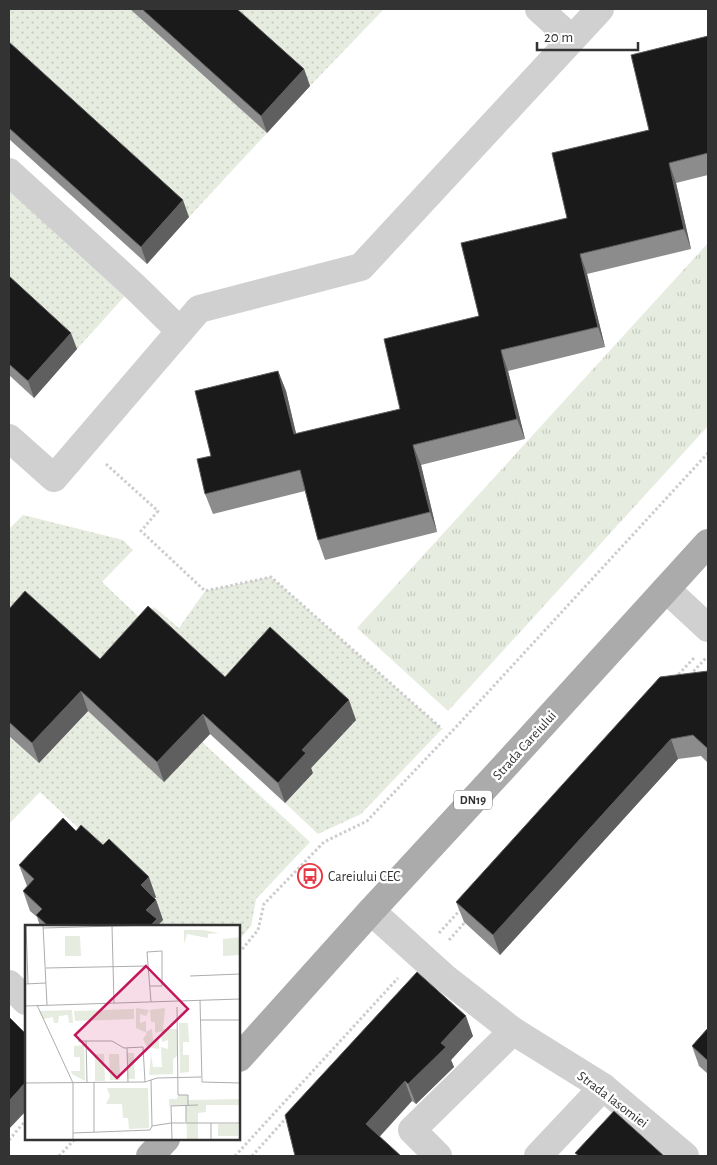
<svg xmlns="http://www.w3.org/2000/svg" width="717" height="1165" viewBox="0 0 717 1165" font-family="'Alegreya Sans',sans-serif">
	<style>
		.grass { fill: url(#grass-dots) }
		.park { fill: url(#park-tufts) }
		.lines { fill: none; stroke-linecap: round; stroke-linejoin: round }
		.path { stroke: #cdcdcd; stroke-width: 3; stroke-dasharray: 2.5 2.5; stroke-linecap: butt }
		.minor { stroke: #d0d0d0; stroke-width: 28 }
		.major { stroke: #ababab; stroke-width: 28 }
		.wall { fill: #8c8c8c }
		.shaded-wall { fill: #5f5f5f }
		.building { fill: #1a1a1a; stroke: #5f5f5f }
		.labels { text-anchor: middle; stroke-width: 5; stroke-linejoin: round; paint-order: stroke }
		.shield { fill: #fff; stroke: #707070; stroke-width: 1 }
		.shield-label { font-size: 12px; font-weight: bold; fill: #333 }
		.street-label { font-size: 14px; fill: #333; stroke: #fff }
		.poi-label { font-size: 14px; fill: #333; stroke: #fff; text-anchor: start }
		.inset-road { fill: none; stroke: #adadad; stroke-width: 1 }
		.view { fill: #c2185b; fill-opacity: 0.15; stroke: #c2185b; stroke-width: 2.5 }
		.inset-edge { fill: none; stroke: #333; stroke-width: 2.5 }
	</style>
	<defs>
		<pattern id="grass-dots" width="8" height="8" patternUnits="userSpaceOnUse" patternTransform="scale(1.25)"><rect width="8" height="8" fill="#e6ecdf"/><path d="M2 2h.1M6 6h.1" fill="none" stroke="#c6cbc0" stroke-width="1.8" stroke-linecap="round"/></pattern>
		<pattern id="park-tufts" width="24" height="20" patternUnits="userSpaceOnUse" patternTransform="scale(1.25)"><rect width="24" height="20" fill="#e6ecdf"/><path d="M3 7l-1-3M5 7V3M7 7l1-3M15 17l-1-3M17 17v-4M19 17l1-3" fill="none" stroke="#c6cbc0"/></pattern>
	</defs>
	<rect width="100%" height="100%" fill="#fff"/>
	<!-- grass -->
	<g class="grass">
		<polygon points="9,9 130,9 267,133 189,217 9,54"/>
		<polygon points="225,9 384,9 310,86"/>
		<polygon points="9,172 134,286 77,349 9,287"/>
		<polygon points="23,515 123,540 133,550 102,582 142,620 154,607 179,628 205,591 271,577 442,729 361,814 318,834 285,803 313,773 250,677 131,701 9,636 9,529"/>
		<polygon points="70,694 200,740 310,842 256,899 251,926 239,940 239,926 157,926 116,859 73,823 40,792 9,824 9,736 39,763"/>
	</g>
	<!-- park -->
	<polygon class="park" points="708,243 708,426 448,711 357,628"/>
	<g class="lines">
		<!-- path -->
		<g class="path">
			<polyline points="106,464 158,511 141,531 205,591 271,577 442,729"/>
			<polyline points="690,675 706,658"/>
			<polyline points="675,678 695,657"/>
			<polyline points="439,933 462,908"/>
			<polyline points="449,940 467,920"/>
			<polyline points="239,953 258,930 264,904 324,842 367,821 456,727 708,453"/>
			<polyline points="9,1140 26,1120"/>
			<polyline points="59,1156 75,1139"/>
			<polyline points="235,1156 398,978"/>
			<polyline points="252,1156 288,1116"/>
		</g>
		<!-- minor -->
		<g class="minor">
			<polyline points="539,9 572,39"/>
			<polyline points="9,172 134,286 180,331"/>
			<polyline points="9,438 54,478 199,309 361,267 600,9"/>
			<polyline points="666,589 708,628"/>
			<polyline points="371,911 444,977 513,1031 603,1087 685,1156"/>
			<polyline points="9,984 26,1001"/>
			<polyline points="438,1156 412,1130 513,1031"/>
			<polyline points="538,1156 603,1087"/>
		</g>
		<!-- major -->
		<g class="major">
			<polyline points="239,1058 371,911 503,768 708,543"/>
			<polyline points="150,1156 166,1139"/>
		</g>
	</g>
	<!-- wall -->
	<g class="wall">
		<polygon points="130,9 237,9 304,69 310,86 267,133"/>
		<polygon points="708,36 708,175 676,183 691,249 587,274 605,347 508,371 525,439 421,465 437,532 325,560 318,540 305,491 213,514 205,494 211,456 278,371 286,391 296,434 400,409 479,316 567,218 649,130"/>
		<polygon points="9,42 189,217 147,264 9,139"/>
		<polygon points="9,276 77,349 34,398 9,375"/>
		<polygon points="9,609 100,659 225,677 356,720 311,768 313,773 285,803 210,734 164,782 88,711 39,763 9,736"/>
		<polygon points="708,671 708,763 701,756 678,759 500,955 464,922 456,902"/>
		<polygon points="76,831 156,897 154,898 156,900 163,920 159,924 159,926 40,926 37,917 30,911 23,891 27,886 19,865"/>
		<polygon points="417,972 473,1036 451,1060 454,1067 416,1104 412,1101 295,1156"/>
		<polygon points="708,1028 708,1074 699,1066 692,1046"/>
	</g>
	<!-- shaded-wall -->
	<g class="shaded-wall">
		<polygon points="304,69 310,86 267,133 261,116"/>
		<polygon points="669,163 676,183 691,249 684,229"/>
		<polygon points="183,200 189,217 147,264 141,247"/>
		<polygon points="580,254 587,274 605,347 598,327"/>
		<polygon points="71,333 77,349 34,398 28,381"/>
		<polygon points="501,350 508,371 525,439 517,419"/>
		<polygon points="278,371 286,391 301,454 294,434"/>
		<polygon points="413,445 421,465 437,532 430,512"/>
		<polygon points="81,691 88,711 39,763 32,743"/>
		<polygon points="349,700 356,720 311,768 313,773 285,803 278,783 302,750"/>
		<polygon points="203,714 210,734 164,782 157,762"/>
		<polygon points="671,739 678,759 500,955 493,935"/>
		<polygon points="149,877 156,897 148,905 141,885"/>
		<polygon points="156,900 163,920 159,924 159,926 150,926 146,910"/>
		<polygon points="466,1016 473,1036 451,1060 454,1067 416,1104 408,1084 441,1043"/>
		<polygon points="405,1081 412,1101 373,1144 366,1124"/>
		<polygon points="26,1082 26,1111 9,1129 9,1101"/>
	</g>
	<!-- building -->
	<g class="building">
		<polygon points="142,9 237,9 304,69 261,116"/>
		<polygon points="708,36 708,153 669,163 684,229 580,254 598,327 501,350 517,419 413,445 430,512 318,540 300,470 205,494 197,459 211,456 195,391 278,371 294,434 400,409 384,339 479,316 461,243 567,218 552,153 649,130 631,55"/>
		<polygon points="9,42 183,200 141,247 9,128"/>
		<polygon points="9,276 71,333 28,381 9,364"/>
		<polygon points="25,591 100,659 148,606 225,677 270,627 349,700 302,750 306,753 278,783 203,714 157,762 81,691 32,743 9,722 9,609"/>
		<polygon points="708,671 708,749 693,735 671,739 493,935 456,902 660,677"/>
		<polygon points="63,818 76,831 81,825 103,845 109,839 149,877 141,885 156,900 146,910 157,919 150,926 48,926 36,915 42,909 23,891 34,879 19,865"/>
		<polygon points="417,972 466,1016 441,1043 446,1047 408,1084 405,1081 366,1124 401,1156 295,1156 285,1115"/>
		<polygon points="9,1017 26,1034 26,1082 9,1101"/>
		<polygon points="708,1028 708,1061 692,1046"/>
		<polygon points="614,1111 664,1156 579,1156 575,1153"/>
	</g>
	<!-- icons -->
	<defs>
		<symbol id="bus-ring" viewBox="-11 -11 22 22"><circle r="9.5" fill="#fff" stroke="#e63946" stroke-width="1.5"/><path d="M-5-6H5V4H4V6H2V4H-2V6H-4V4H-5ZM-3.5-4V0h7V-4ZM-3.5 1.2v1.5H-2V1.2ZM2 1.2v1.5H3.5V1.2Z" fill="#e63946"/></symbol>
	</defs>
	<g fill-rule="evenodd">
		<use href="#bus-ring" x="296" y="862" width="28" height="28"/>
	</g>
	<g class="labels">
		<!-- shield labels -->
		<rect class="shield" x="454" y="790.5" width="38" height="19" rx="4"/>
		<g class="shield-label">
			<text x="473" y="804">DN19</text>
		</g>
		<!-- street labels -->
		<g class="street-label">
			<text transform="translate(524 745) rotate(-48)" y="5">Strada Careiului</text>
			<text transform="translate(613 1099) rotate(37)" y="5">Strada Iasomiei</text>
		</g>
		<!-- poi labels -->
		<g class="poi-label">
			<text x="328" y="881">Careiului CEC</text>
		</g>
	</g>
	<!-- overview -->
	<g transform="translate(25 925)">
		<rect width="215" height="215" fill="#fff"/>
		<path d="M178 5 194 8 183 9V13L162 9 159 19V5ZM215 12V30L198 31V14ZM111 83 124 85 121 91 115 89V98L121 96V107L127 104 128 115 134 113V124L122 122 118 114 122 108 111 103ZM140 83 138 104H152V131L148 134V149L124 150 126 130 128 142H137L136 122 143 124V115L137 117 136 106 130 108V97H126L125 85ZM154 98H163L164 117H158V130H164V147L155 148ZM59 120 60 156 47 149 46 146H55V132H49V121ZM102 128H109L110 154H102ZM70 129H79L80 156H70ZM84 129H94L95 155H85ZM82 163H123L124 203 104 204 103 193H98L97 179H81L85 171Z" fill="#e6ecdf"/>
		<path d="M40 11H55L56 31H40ZM109 84V94L50 96 49 86ZM47 85 48 98H44L43 90 34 91 33 98H29L28 92 18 94 14 86ZM153 170H163V175L215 174V180H181V187L173 188V215H162L161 181H144V174H152Z" fill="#e6ecdf"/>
		<path d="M110 165H120V184L110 185ZM193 199H213V211H193Z" fill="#e6ecdf"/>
		<path class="inset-road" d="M1 0 3 59M18 0 22 80M87 1 89 78M18 3 126 0M21 43 122 41M165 51 215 49M0 59 21 58M125 61H137V26L122 27 126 77M175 75 177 157 215 158M12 80 48 158V215M0 81 215 74M152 82 153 170H163V181M175 95H215M53 116H87L99 123 118 122 120 157M61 116 62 157M102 123 103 157M126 155 127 201M69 157V207M0 158 120 157 132 153 176 152M161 197V181M186 198V215M48 208 125 205 127 201 146 198H215M147 215 146 181 173 180"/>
		<path class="view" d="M121 41 163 84 92 153 50 110Z"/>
		<rect width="215" height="215" class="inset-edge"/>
	</g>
	<!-- border -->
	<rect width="717" height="1165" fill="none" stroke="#333333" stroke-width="20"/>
	<!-- scale -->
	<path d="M537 42v8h101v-8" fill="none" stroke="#333333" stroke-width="2.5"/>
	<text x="544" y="42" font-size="15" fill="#333333" stroke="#ffffff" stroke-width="4" paint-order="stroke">20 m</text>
</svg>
